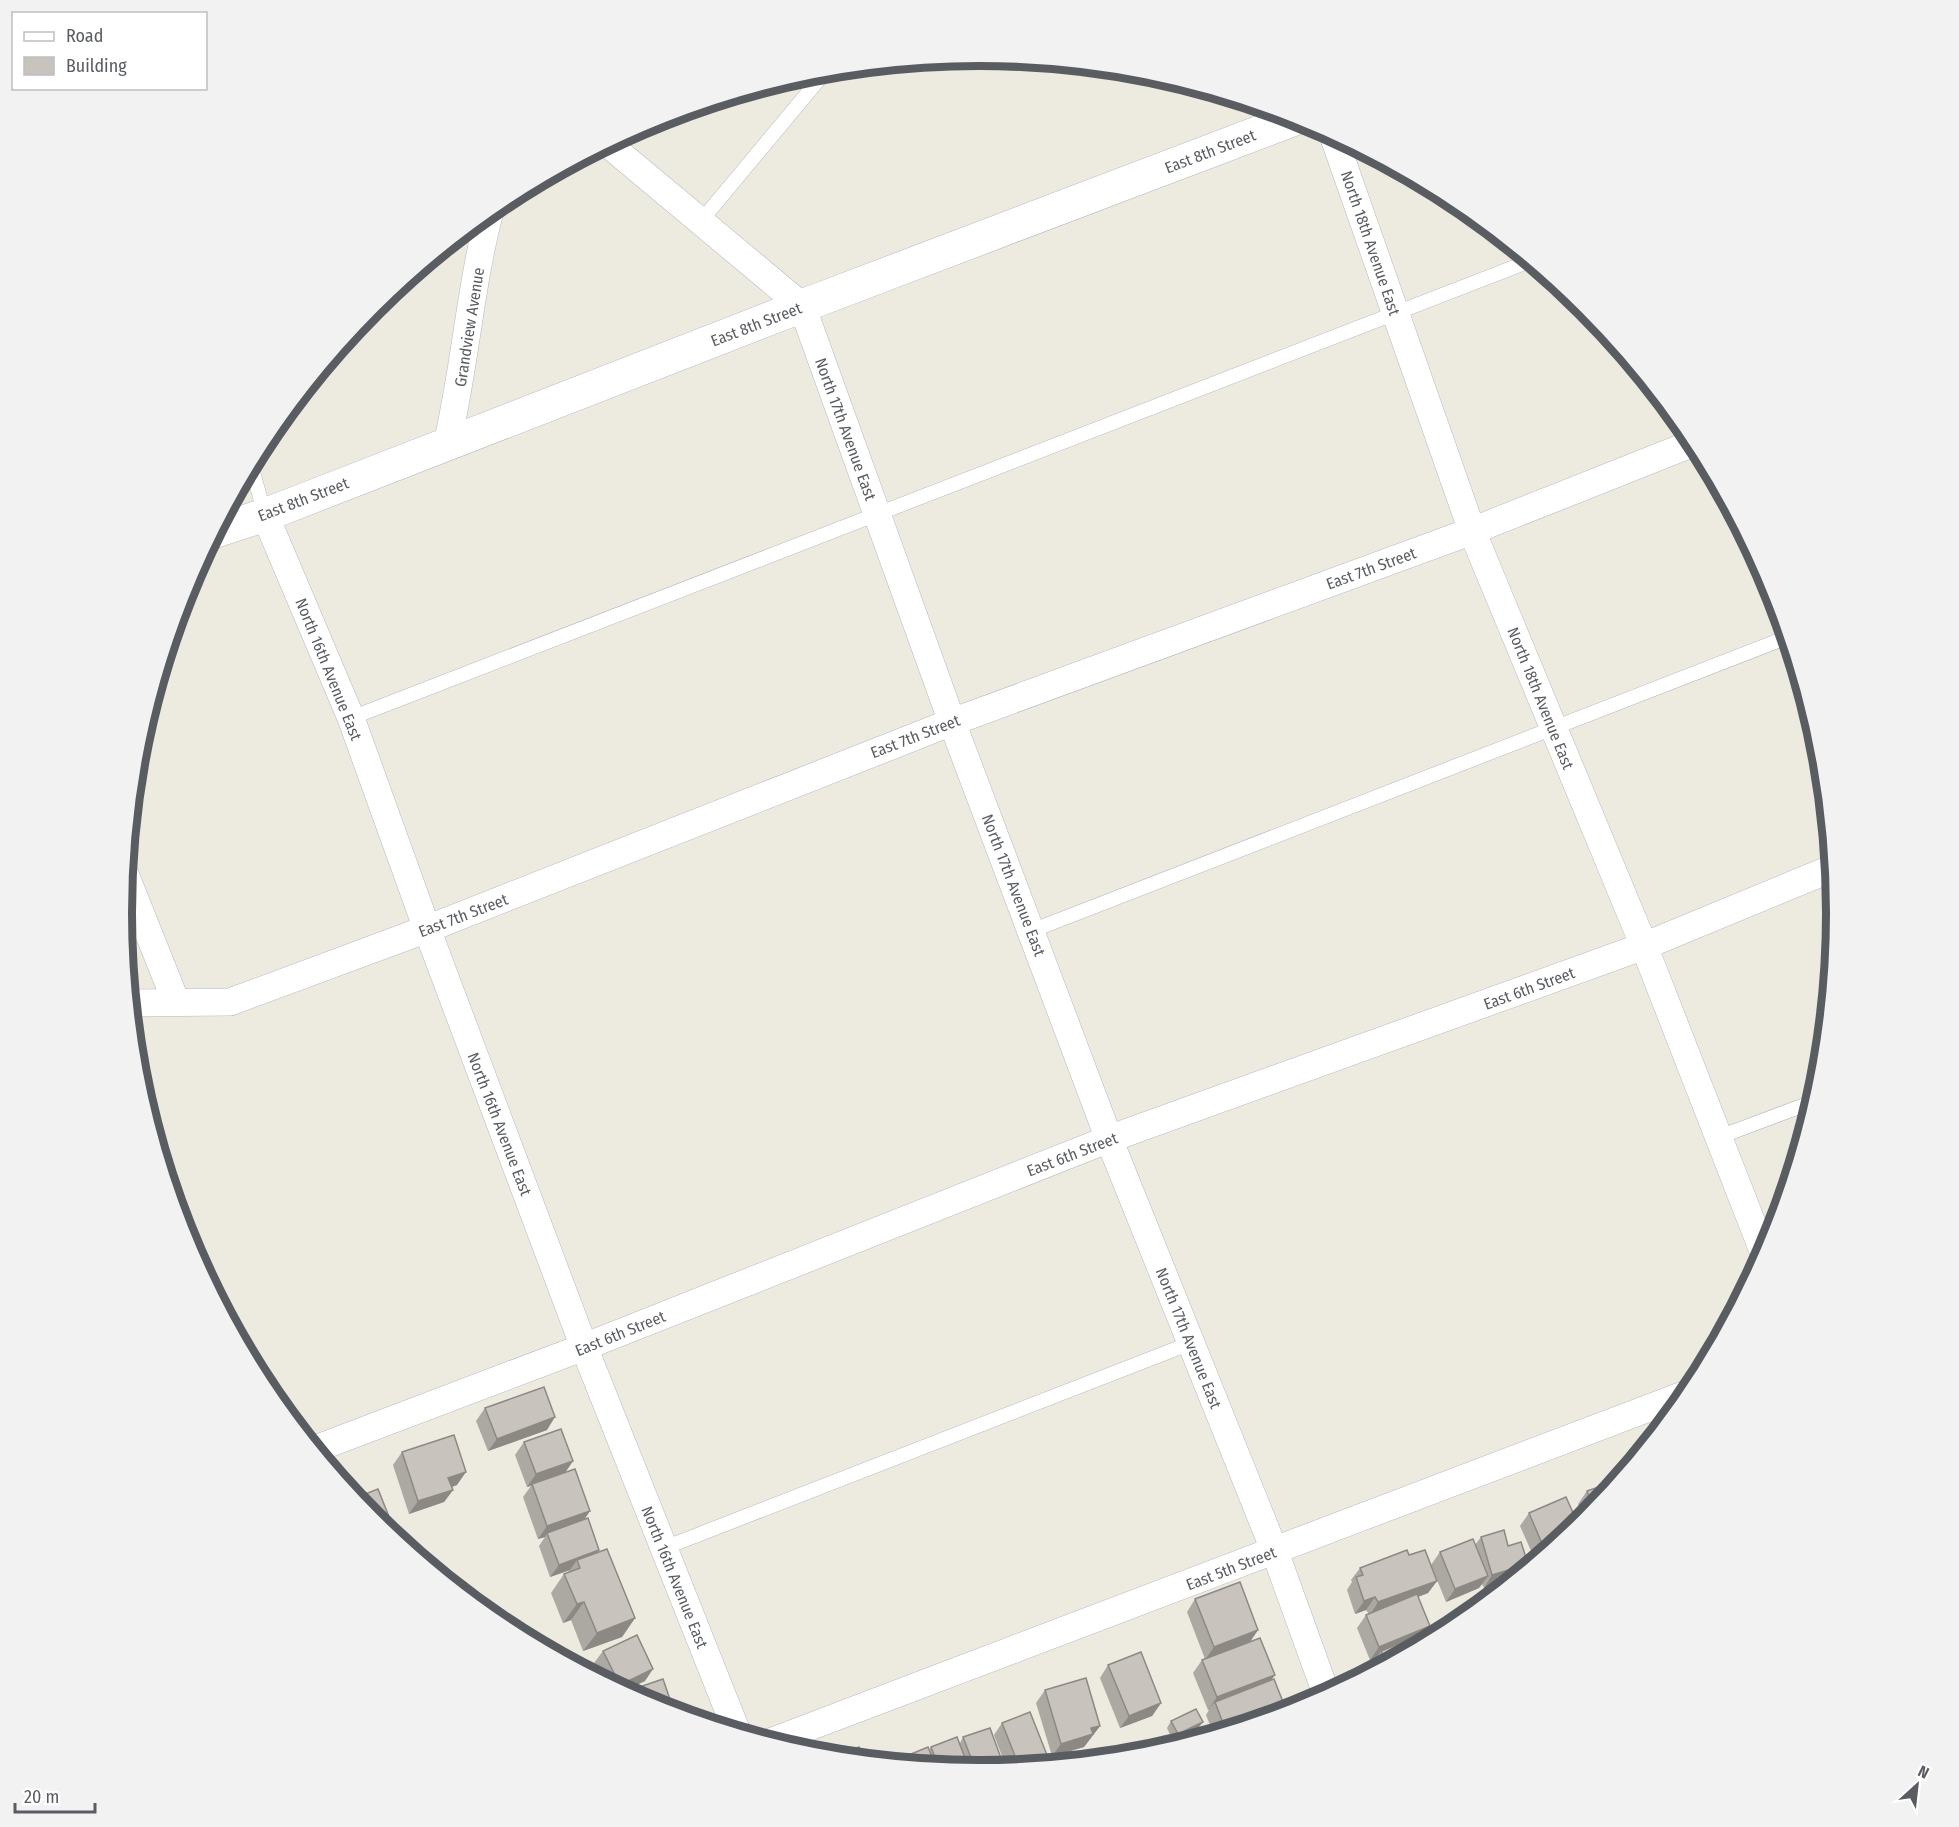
<svg xmlns="http://www.w3.org/2000/svg" width="1959" height="1827" viewBox="0 0 1959 1827" font-family="'Fira Sans Condensed',sans-serif">
	<style>
		.lines { fill: none; stroke-linecap: round; stroke-linejoin: round }
		.service-casing { stroke: #b6b9be; stroke-width: 15 }
		.minor-casing { stroke: #b6b9be; stroke-width: 28 }
		.tertiary-casing { stroke: #b6b9be; stroke-width: 34 }
		.service { stroke: #fff; stroke-width: 14 }
		.minor { stroke: #fff; stroke-width: 27 }
		.tertiary { stroke: #fff; stroke-width: 33 }
		.wall { fill: #aca9a3 }
		.shaded-wall { fill: #8c8984 }
		.building { fill: #c8c4bd; stroke: #8c8984; stroke-width: 1.5 }
		.labels { text-anchor: middle; stroke-width: 4.5; stroke-linejoin: round; paint-order: stroke }
		.street-label { font-size: 16px; fill: #595d62; stroke: #fff }
		.rim { fill: none; stroke: #595d62; stroke-width: 8 }
	</style>
	<rect width="100%" height="100%" fill="#edeae0"/>
	<g class="lines">
		<defs>
			<g id="service">
				<polyline points="701,221 826,71"/>
				<polyline points="251,465 265,515"/>
				<polyline points="351,718 1530,261"/>
				<polyline points="1031,931 1788,637"/>
				<polyline points="1719,1137 1815,1101"/>
				<polyline points="664,1548 1191,1343"/>
			</g>
			<g id="minor">
				<polyline points="1333,135 1472,531 1644,946 1765,1256"/>
				<polyline points="608,144 802,306 952,722 1109,1139 1275,1552 1327,1696"/>
				<path d="M447 444C465 367 470 287 490 211"/>
				<polyline points="265,515 351,718 427,929 584,1347 737,1732"/>
				<polyline points="125,874 176,1002"/>
				<polyline points="130,1003 230,1002 427,929 952,722 1472,531 1696,442"/>
				<polyline points="315,1449 584,1347 1109,1139 1644,946 1833,868"/>
				<polyline points="770,1742 1691,1392"/>
			</g>
			<polyline id="tertiary" points="216,531 265,515 802,306 1297,118"/>
		</defs>
		<!-- service casing -->
		<use href="#service" class="service-casing"/>
		<!-- minor casing -->
		<use href="#minor" class="minor-casing"/>
		<!-- tertiary casing -->
		<use href="#tertiary" class="tertiary-casing"/>
		<!-- service -->
		<use href="#service" class="service"/>
		<!-- minor -->
		<use href="#minor" class="minor"/>
		<!-- tertiary -->
		<use href="#tertiary" class="tertiary"/>
	</g>
	<!-- wall -->
	<g class="wall">
		<polygon points="485,1408 547,1430 488,1451 476,1421"/>
		<polygon points="524,1442 573,1461 565,1473 598,1552 635,1618 622,1637 583,1651 571,1620 563,1623 551,1593 564,1574 568,1572 570,1570 550,1577 539,1546 545,1537 538,1539 523,1497 531,1486 527,1487 515,1455"/>
		<polygon points="402,1452 457,1485 452,1487 453,1490 444,1502 409,1514 393,1465"/>
		<polygon points="1619,1480 1586,1520 1584,1522 1578,1504 1587,1491"/>
		<polygon points="1529,1513 1579,1526 1536,1562 1520,1526"/>
		<polygon points="1481,1537 1508,1546 1528,1564 1522,1573 1516,1578 1484,1588 1482,1584 1479,1588 1446,1602 1431,1565 1440,1552 1475,1545"/>
		<polygon points="1409,1555 1437,1581 1428,1593 1418,1597 1425,1633 1438,1637 1375,1670 1372,1664 1377,1657 1370,1660 1357,1628 1366,1615 1369,1614 1366,1610 1355,1614 1347,1590 1352,1582 1351,1580 1360,1568"/>
		<polygon points="1195,1599 1258,1630 1250,1642 1287,1712 1214,1735 1206,1715 1209,1710 1208,1710 1193,1673 1202,1660 1205,1659 1187,1612"/>
		<polygon points="603,1651 645,1681 624,1691 602,1680 594,1663"/>
		<polygon points="1108,1665 1161,1703 1152,1716 1120,1728 1100,1678"/>
		<polygon points="1045,1690 1100,1726 1084,1747 1052,1756 1036,1703"/>
		<polygon points="1171,1721 1203,1722 1198,1728 1173,1741 1167,1728"/>
		<polygon points="1002,1723 1047,1755 1040,1766 1007,1769 994,1735"/>
		<polygon points="963,1737 979,1772 896,1763 899,1759 929,1750 931,1747 960,1743"/>
	</g>
	<!-- shaded-wall -->
	<g class="shaded-wall">
		<polygon points="555,1417 547,1430 488,1451 497,1439"/>
		<polygon points="573,1461 564,1474 527,1487 536,1474"/>
		<polygon points="466,1472 457,1485 440,1491 448,1478"/>
		<polygon points="453,1490 444,1502 409,1514 418,1501"/>
		<polygon points="590,1511 582,1523 547,1533 545,1537 538,1539 547,1526"/>
		<polygon points="599,1550 591,1563 577,1560 570,1570 550,1577 559,1565"/>
		<polygon points="1528,1564 1522,1573 1516,1578 1484,1588 1492,1575"/>
		<polygon points="1488,1576 1479,1588 1446,1602 1455,1589"/>
		<polygon points="1437,1581 1428,1593 1370,1615 1378,1602"/>
		<polygon points="1375,1597 1366,1610 1355,1614 1364,1601"/>
		<polygon points="584,1602 571,1620 563,1623 577,1604"/>
		<polygon points="635,1618 622,1637 583,1651 597,1633"/>
		<polygon points="1430,1626 1421,1638 1381,1651 1377,1657 1370,1660 1379,1647"/>
		<polygon points="1258,1630 1249,1643 1205,1660 1214,1647"/>
		<polygon points="653,1669 645,1681 624,1691 617,1688 620,1685"/>
		<polygon points="1275,1675 1266,1687 1215,1702 1208,1710 1217,1697"/>
		<polygon points="1161,1703 1152,1716 1120,1728 1129,1716"/>
		<polygon points="1203,1722 1198,1728 1173,1741 1178,1734"/>
		<polygon points="1100,1726 1084,1747 1052,1756 1061,1744 1091,1728"/>
		<polygon points="1047,1755 1040,1766 1018,1768 1019,1766"/>
	</g>
	<!-- building -->
	<g class="building">
		<polygon points="544,1387 555,1417 497,1439 485,1408"/>
		<polygon points="561,1429 573,1461 536,1474 524,1442"/>
		<polygon points="454,1435 466,1472 448,1478 453,1490 418,1501 402,1452"/>
		<polygon points="575,1469 590,1511 547,1526 532,1484"/>
		<polygon points="1619,1480 1594,1511 1587,1491"/>
		<polygon points="378,1489 399,1542 373,1520 355,1498"/>
		<polygon points="1566,1497 1579,1526 1546,1553 1529,1513"/>
		<polygon points="588,1518 599,1550 559,1565 547,1533"/>
		<polygon points="1504,1530 1508,1546 1521,1542 1528,1564 1492,1575 1481,1537"/>
		<polygon points="1473,1539 1488,1576 1455,1589 1440,1552"/>
		<polygon points="607,1549 635,1618 597,1633 584,1602 577,1604 564,1574 580,1568 577,1560"/>
		<polygon points="1407,1550 1409,1555 1425,1550 1437,1581 1378,1602 1375,1597 1364,1601 1356,1577 1363,1575 1360,1568"/>
		<polygon points="1240,1582 1258,1630 1214,1647 1195,1599"/>
		<polygon points="1417,1594 1430,1626 1379,1647 1366,1615"/>
		<polygon points="1435,1629 1438,1637 1387,1664 1381,1651"/>
		<polygon points="637,1635 653,1669 620,1685 603,1651"/>
		<polygon points="1260,1638 1275,1675 1217,1697 1202,1660"/>
		<polygon points="556,1649 560,1657 550,1652"/>
		<polygon points="1141,1652 1161,1703 1129,1716 1108,1665"/>
		<polygon points="1086,1678 1100,1726 1091,1728 1093,1734 1061,1744 1045,1690"/>
		<polygon points="663,1679 674,1711 671,1712 651,1706 625,1692"/>
		<polygon points="1274,1679 1287,1712 1226,1731 1215,1702"/>
		<polygon points="1196,1709 1203,1722 1178,1734 1171,1721"/>
		<polygon points="1030,1712 1047,1755 1019,1766 1002,1723"/>
		<polygon points="990,1728 1005,1769 976,1771 963,1737"/>
		<polygon points="957,1737 970,1771 939,1768 931,1747"/>
		<polygon points="859,1747 866,1760 833,1757"/>
		<polygon points="928,1747 936,1767 901,1764 899,1759"/>
	</g>
	<g class="labels">
		<!-- street labels -->
		<g class="street-label">
			<text transform="translate(1210 151) rotate(-21)" y="6">East 8th Street</text>
			<text transform="translate(1371 243) rotate(71)" y="6">North 18th Avenue East</text>
			<text transform="translate(756 324) rotate(-21)" y="6">East 8th Street</text>
			<text transform="translate(469 327) rotate(-81)" y="6">Grandview Avenue</text>
			<text transform="translate(846 429) rotate(70)" y="6">North 17th Avenue East</text>
			<text transform="translate(303 499) rotate(-21)" y="6">East 8th Street</text>
			<text transform="translate(1371 568) rotate(-20)" y="6">East 7th Street</text>
			<text transform="translate(329 669) rotate(68)" y="6">North 16th Avenue East</text>
			<text transform="translate(1541 698) rotate(68)" y="6">North 18th Avenue East</text>
			<text transform="translate(915 736) rotate(-21)" y="6">East 7th Street</text>
			<text transform="translate(1014 885) rotate(69)" y="6">North 17th Avenue East</text>
			<text transform="translate(463 915) rotate(-21)" y="6">East 7th Street</text>
			<text transform="translate(1529 988) rotate(-20)" y="6">East 6th Street</text>
			<text transform="translate(500 1124) rotate(69)" y="6">North 16th Avenue East</text>
			<text transform="translate(1072 1154) rotate(-21)" y="6">East 6th Street</text>
			<text transform="translate(620 1333) rotate(-22)" y="6">East 6th Street</text>
			<text transform="translate(1189 1338) rotate(68)" y="6">North 17th Avenue East</text>
			<text transform="translate(1231 1568) rotate(-21)" y="6">East 5th Street</text>
			<text transform="translate(675 1577) rotate(68)" y="6">North 16th Avenue East</text>
		</g>
	</g>
	<!-- crop -->
	<path d="M0 0H1959V1827H0ZM132 913a847 847 0 1 1 1694 0a847 847 0 1 1-1694 0Z" fill="#f2f2f2" fill-rule="evenodd"/>
	<path class="rim" d="M132 913a847 847 0 1 1 1694 0a847 847 0 1 1-1694 0Z"/>
	<!-- legend -->
	<rect x="12" y="12" width="195" height="78" fill="#ffffff" stroke="#bdbec0" stroke-width="1.5"/>
	<rect x="24" y="32" width="30" height="9" fill="#ffffff" stroke="#bdbec0" stroke-width="1.5"/>
	<text x="66" y="42" font-size="18" fill="#595d62">Road</text>
	<rect x="24" y="57" width="30" height="18" fill="#c8c4bd" stroke="#bdbec0" stroke-width="1.5"/>
	<text x="66" y="72" font-size="18" fill="#595d62">Building</text>
	<!-- north arrow -->
	<g transform="translate(1917 1785) rotate(27)" stroke="#ffffff" stroke-width="4.5" paint-order="stroke">
	<path d="M0-4.5L10 22L0 15L-10 22Z" fill="#595d62"/>
	<text y="-9" font-size="16" font-weight="bold" text-anchor="middle" fill="#595d62">N</text>
	</g>
	<!-- scale -->
	<path d="M15 1803v9h80v-9" fill="none" stroke="#595d62" stroke-width="3"/>
	<text x="24" y="1803" font-size="18" fill="#595d62" stroke="#ffffff" stroke-width="4.5" paint-order="stroke">20 m</text>
</svg>
